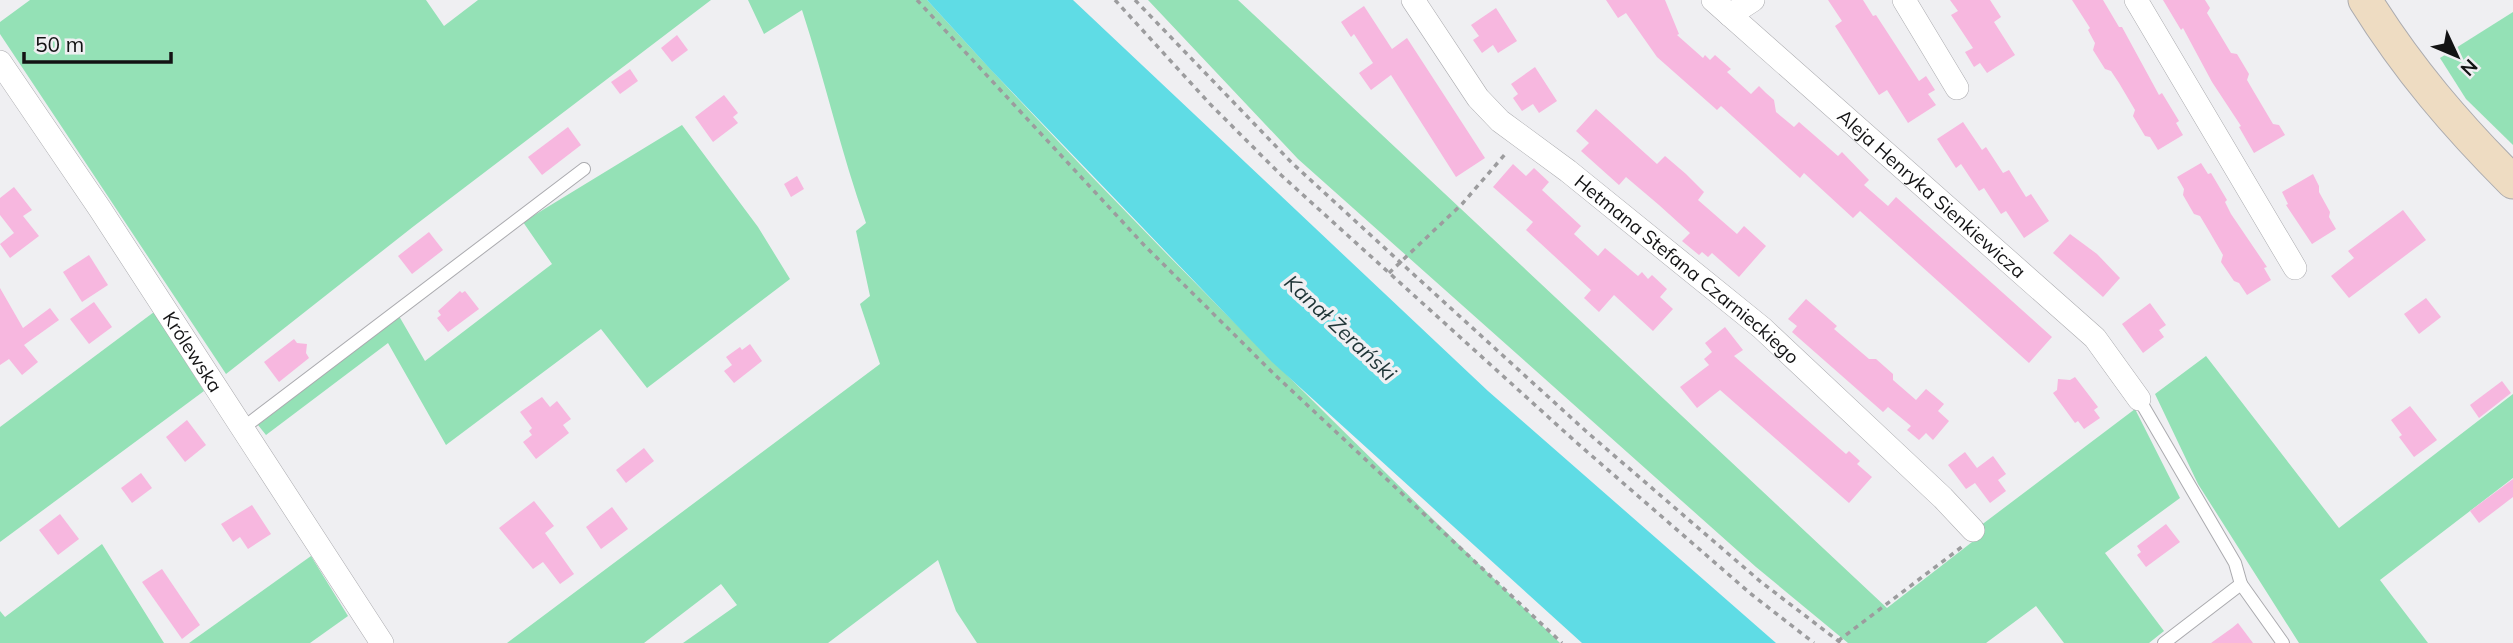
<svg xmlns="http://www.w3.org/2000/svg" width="2513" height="643" viewBox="0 0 2513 643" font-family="Mulish,sans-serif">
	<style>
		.green { fill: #94e1b6 }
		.water { fill: #5fdce5 }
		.building { fill: #f7b7df }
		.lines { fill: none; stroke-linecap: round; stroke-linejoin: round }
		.service-casing { stroke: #ababaf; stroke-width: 14 }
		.minor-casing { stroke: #ababaf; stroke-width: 24 }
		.secondary-casing { stroke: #ababaf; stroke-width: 35 }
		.path { stroke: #9c9c9e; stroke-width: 3.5; stroke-dasharray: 5 5; stroke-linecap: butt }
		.service { stroke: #fff; stroke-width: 12 }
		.minor { stroke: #fff; stroke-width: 23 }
		.secondary { stroke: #eedcc2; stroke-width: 33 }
		.labels { text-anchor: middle; stroke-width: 7; stroke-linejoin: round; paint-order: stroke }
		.street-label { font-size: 19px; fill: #131314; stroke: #efeff2 }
		.water-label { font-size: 21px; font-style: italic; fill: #1e3436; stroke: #efeff2 }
	</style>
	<rect width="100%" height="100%" fill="#efeff2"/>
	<!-- green -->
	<g class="green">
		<polygon points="30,0 426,0 444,26 478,0 711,0 414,226 226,374 0,34 0,22"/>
		<path d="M748 0H927C1129 223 1344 433 1560 643H977L956 611 938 560 828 643H683L737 605 721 584 644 643H507L880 364 860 304 870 296 856 231 866 223C841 153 825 80 802 10L764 34Z"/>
		<polygon points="1148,0 1238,0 1887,608 1985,532 1980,526 2135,409 2180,498 2105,553 2164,631 2149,643 2064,643 2036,606 1986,643 1848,643 1756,567 1298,159"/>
		<polygon points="2513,12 2513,145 2466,99 2440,58"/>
		<polygon points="682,125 758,227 790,279 647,388 601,329 446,445 388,343 266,435 258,425 399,316 425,361 552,264 523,222"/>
		<polygon points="154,312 204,391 0,542 0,427"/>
		<polygon points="2206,356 2339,528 2513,394 2513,478 2380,580 2428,643 2299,643 2198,484 2155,394"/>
		<polygon points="102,544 164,643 0,643 0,611 5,617"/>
		<polygon points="311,556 348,616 310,643 189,643"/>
	</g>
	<!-- water -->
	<polygon class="water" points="927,0 1073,0 1488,391 1776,643 1582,643 1272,362 991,70"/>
	<!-- building -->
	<g class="building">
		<polygon points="1606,0 1665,0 1679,34 1677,35 1703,58 1705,55 1710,60 1715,55 1731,69 1727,72 1751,94 1759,86 1766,93 1774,100 1776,112 1794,127 1799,122 1838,156 1842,152 1869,180 1864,185 1888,206 1896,197 2052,337 2029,363 1860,211 1853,218 1804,173 1800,178 1721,106 1717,110 1657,57 1626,13 1618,18"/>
		<polygon points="1828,0 1863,0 1873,16 1876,15 1919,81 1926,76 1935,90 1928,94 1936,105 1908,123 1887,90 1879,95 1835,26 1842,21"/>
		<polygon points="1950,0 1990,0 2001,17 1994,22 2015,55 1987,73 1980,63 1974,67 1965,52 1973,48 1951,15 1958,11"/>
		<polygon points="2072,0 2103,0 2119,27 2122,27 2159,95 2162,93 2179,121 2176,123 2183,135 2158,150 2150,137 2145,136 2133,116 2135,110 2119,83 2111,71 2105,69 2093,50 2095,43 2088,30 2090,28"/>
		<polygon points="2163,0 2205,0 2210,8 2207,13 2231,53 2237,54 2249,74 2247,80 2254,92 2273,124 2279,125 2285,135 2254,153 2239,127 2241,126 2212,82 2183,28 2181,30"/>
		<polygon points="1364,6 1392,49 1407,38 1485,158 1456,177 1391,75 1371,90 1359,73 1373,63 1354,34 1351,37 1341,22"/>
		<polygon points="1496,8 1517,41 1498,53 1493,45 1482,53 1473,40 1479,36 1471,25"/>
		<polygon points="677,35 688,50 672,62 661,48"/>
		<polygon points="1535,67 1557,101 1539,113 1533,104 1522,111 1513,98 1518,94 1511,84"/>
		<polygon points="630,69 638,81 620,94 611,82"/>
		<polygon points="724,95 738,113 733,117 738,123 713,142 695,117"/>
		<polygon points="1596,109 1657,164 1665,156 1686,174 1704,192 1698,200 1737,234 1744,226 1766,246 1739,277 1712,253 1708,257 1702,252 1699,255 1682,241 1690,233 1659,205 1626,177 1619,185 1581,151 1589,143 1576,131"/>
		<polygon points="1963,122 1982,150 1986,147 2003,173 2009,170 2026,197 2031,194 2049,221 2024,238 2006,211 2001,214 1984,188 1979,191 1961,164 1956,168 1937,139"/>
		<polygon points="568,127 581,145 542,175 528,157"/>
		<polygon points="2201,163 2208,174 2211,173 2227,200 2225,202 2231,214 2267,267 2264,268 2271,280 2247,295 2239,283 2234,281 2221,262 2223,255 2209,231 2200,216 2194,214 2183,195 2184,189 2177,177"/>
		<polygon points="1513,164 1526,176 1534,168 1549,182 1542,190 1581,226 1574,234 1598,256 1605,248 1638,276 1642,272 1648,279 1652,275 1667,289 1660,297 1673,309 1653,331 1614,295 1599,312 1584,298 1591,290 1526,230 1533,222 1493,187"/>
		<polygon points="2313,174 2319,186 2319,192 2330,212 2329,217 2336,229 2312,244 2286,205 2288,204 2282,192"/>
		<polygon points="797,176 804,189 791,197 784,184"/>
		<polygon points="14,187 32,210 23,216 39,236 10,258 0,244 14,233 0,215 0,198"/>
		<polygon points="2403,210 2426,240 2349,298 2331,276 2354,258 2348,251"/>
		<polygon points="429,232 443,250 412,274 398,256"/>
		<polygon points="2070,234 2097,254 2120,278 2103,297 2053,253"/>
		<polygon points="89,255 108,285 82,302 63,272"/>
		<polygon points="0,288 23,328 50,308 59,320 24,345 38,362 22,375 9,359 0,365"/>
		<polygon points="460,291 462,293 465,291 479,309 448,332 437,318 441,315 438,311"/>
		<polygon points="2426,298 2441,317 2419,334 2404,314"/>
		<polygon points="1806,299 1837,326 1834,329 1869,359 1876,359 1893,374 1893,380 1916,400 1926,389 1944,404 1938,411 1949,421 1933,440 1926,433 1919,440 1907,430 1911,426 1888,407 1883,412 1792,332 1797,326 1788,319"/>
		<polygon points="94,302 112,327 89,344 70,319"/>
		<polygon points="2150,303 2166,325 2159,330 2164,337 2143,353 2122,324"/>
		<polygon points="1725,327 1743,350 1734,356 1846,454 1849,451 1860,461 1857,464 1872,477 1849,503 1720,390 1697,408 1680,387 1709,365 1704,359 1712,352 1705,343"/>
		<polygon points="294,339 297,343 307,344 306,353 309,358 279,382 264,362"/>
		<polygon points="750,344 762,361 734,383 724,371 732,365 726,357 740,347 742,350"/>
		<polygon points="2075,377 2098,407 2094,410 2100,418 2084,429 2078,421 2075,423 2053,393 2057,390 2058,379 2070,380"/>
		<polygon points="2502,381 2511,393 2479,418 2470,405"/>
		<polygon points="542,397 550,407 557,401 571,419 563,425 569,433 536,459 523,442 532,435 529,431 532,428 520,412"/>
		<polygon points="2410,406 2437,440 2414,457 2399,437 2402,435 2391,420"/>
		<polygon points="187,420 206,445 185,462 166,437"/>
		<polygon points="644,448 654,461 626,483 616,470"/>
		<polygon points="1965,452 1977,468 1993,456 2006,474 1998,480 2006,491 1990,503 1975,483 1966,489 1948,465"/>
		<polygon points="141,473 152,488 132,503 121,488"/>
		<polygon points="2513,479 2513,497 2479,523 2470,511"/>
		<polygon points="534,501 554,526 545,533 574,574 560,584 543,562 533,569 499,528"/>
		<polygon points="252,505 271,534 248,549 240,537 233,542 221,524"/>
		<polygon points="612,507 628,529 601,549 586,527"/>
		<polygon points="60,514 79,539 58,555 39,530"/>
		<polygon points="2166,524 2180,542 2146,567 2137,555 2141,552 2137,546"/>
		<polygon points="162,569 200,625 182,639 142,582"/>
		<polygon points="2238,623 2253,643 2211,643 2232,628"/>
	</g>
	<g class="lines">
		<defs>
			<g id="service">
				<polyline points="2139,399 2235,563 2241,584 2164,643"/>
				<polyline points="243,428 584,169"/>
				<polyline points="2241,584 2283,643"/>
			</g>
			<g id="minor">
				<path id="s1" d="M1413 0 1478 98 1500 121 1568 171 1762 328 1943 498 1973 530"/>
				<path id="s2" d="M1713 0 2095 338 2139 399"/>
				<polyline points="1904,0 1957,88"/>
				<polyline points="2136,0 2295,268"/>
				<polyline points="1730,15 1753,0"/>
				<path id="s3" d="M0 62 100 209 382 643"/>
			</g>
			<path id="secondary" d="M2365 0C2408 69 2456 125 2513 182"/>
		</defs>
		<!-- service casing -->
		<use href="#service" class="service-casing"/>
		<!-- minor casing -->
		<use href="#minor" class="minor-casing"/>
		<!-- secondary casing -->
		<use href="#secondary" class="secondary-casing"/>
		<!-- path -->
		<g class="path">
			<polyline points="917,0 1144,245 1274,374 1562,643"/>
			<polyline points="1115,0 1210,104 1281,175 1577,443 1751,594 1814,643"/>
			<polyline points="1135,0 1292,163 1400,262 1588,433 1761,582 1841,643"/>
			<polyline points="1389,273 1462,204 1507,152"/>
			<polyline points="1838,641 1963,546"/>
		</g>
		<!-- service -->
		<use href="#service" class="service"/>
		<!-- minor -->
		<use href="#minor" class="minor"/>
		<!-- secondary -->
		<use href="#secondary" class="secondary"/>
	</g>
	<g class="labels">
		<!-- street labels -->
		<g class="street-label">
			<text dy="7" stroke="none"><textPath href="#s2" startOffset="292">Aleja Henryka Sienkiewicza</textPath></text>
			<text dy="7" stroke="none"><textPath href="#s1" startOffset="388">Hetmana Stefana Czarnieckiego</textPath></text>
			<text dy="7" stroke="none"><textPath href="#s3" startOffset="348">Królewska</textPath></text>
		</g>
		<!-- water labels -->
		<g class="water-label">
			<text transform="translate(1340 328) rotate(43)" y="7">Kanał Żerański</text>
		</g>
	</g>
	<!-- north arrow -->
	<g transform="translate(2457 56) rotate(134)" stroke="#efeff2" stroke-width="5" paint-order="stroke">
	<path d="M0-5L12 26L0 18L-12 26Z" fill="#131314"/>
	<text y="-10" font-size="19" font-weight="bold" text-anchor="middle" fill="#131314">N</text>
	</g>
	<!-- scale -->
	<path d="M24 52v10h147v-10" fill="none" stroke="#131314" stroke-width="3.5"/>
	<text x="35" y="52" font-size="21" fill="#131314" stroke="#efeff2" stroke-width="5" paint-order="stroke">50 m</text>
</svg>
